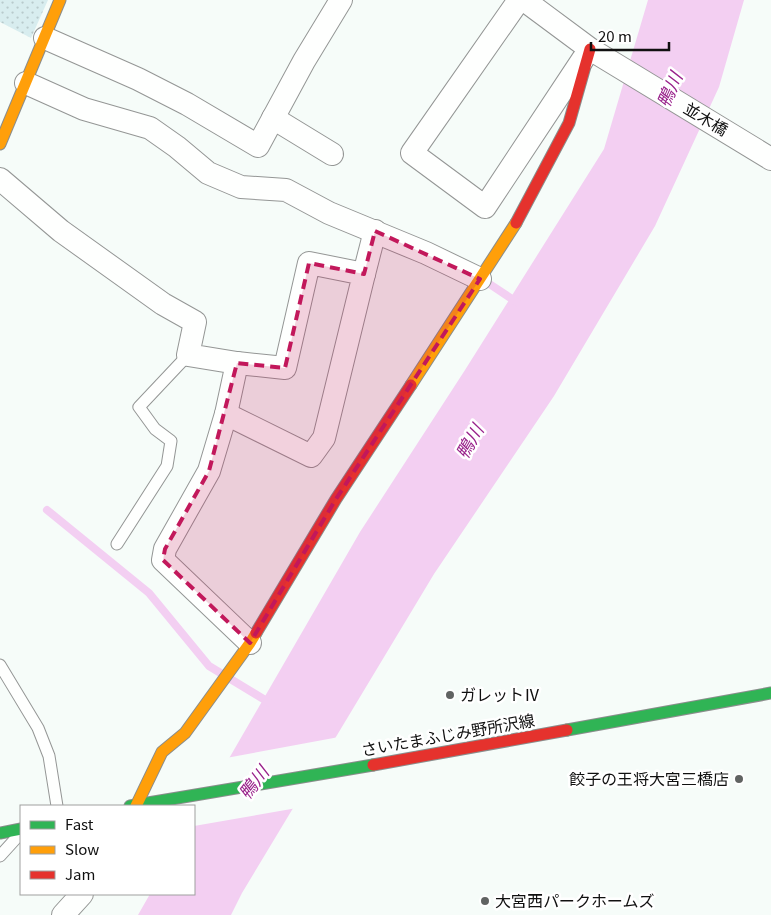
<svg xmlns="http://www.w3.org/2000/svg" width="771" height="915" viewBox="0 0 771 915" font-family="Georgia,'Noto Sans JP',serif">
	<style>
		.grass { fill: url(#grass-dots) }
		.water { fill: #f3cff2 }
		.pier { fill: #f6fcf9 }
		.lines { fill: none; stroke-linecap: round; stroke-linejoin: round }
		.stream { stroke: #f3cff2; stroke-width: 8 }
		.lane-casing { stroke: #949695; stroke-width: 13 }
		.street-casing { stroke: #949695; stroke-width: 24 }
		.fast-casing { stroke: #8a8d8c; stroke-width: 13 }
		.slow-casing { stroke: #8a8d8c; stroke-width: 13 }
		.jam-casing { stroke: #8a8d8c; stroke-width: 13 }
		.lane { stroke: #fefffe; stroke-width: 11 }
		.street { stroke: #fefffe; stroke-width: 22 }
		.fast { stroke: #30b455; stroke-width: 11 }
		.slow { stroke: #ff9f0a; stroke-width: 11 }
		.jam { stroke: #e5322d; stroke-width: 11 }
		.marked { fill: #c2185b; fill-opacity: 0.2; stroke: #c2185b; stroke-width: 4; stroke-dasharray: 10 6; stroke-linejoin: round }
		.poi-dot { fill: #606362; stroke: #fff; stroke-width: 2 }
		.labels { text-anchor: middle; stroke-width: 5; stroke-linejoin: round; paint-order: stroke }
		.street-label { font-size: 16px; fill: #101010; stroke: #fff }
		.poi-label { font-size: 16px; fill: #101010; stroke: #fff; text-anchor: start }
		.water-label { font-size: 18px; font-style: italic; fill: #99228b; stroke: #fff }
	</style>
	<defs>
		<pattern id="grass-dots" width="8" height="8" patternUnits="userSpaceOnUse" patternTransform="scale(1.25)"><rect width="8" height="8" fill="#d8edef"/><path d="M2 2h.1M6 6h.1" fill="none" stroke="#b8cacc" stroke-width="1.8" stroke-linecap="round"/></pattern>
	</defs>
	<rect width="100%" height="100%" fill="#f6fcf9"/>
	<!-- grass -->
	<polygon class="grass" points="0,0 48,0 31,38 0,22"/>
	<!-- water -->
	<polygon class="water" points="648,0 744,0 719,87 655,226 554,396 434,574 242,893 231,915 138,915 150,894 194,894 194,819 360,532 465,370 604,149"/>
	<!-- pier -->
	<polygon class="pier" points="339,737 297,808 194,826 194,814 226,758"/>
	<g class="lines">
		<!-- stream -->
		<g class="stream">
			<polyline points="488,283 518,303"/>
			<polyline points="47,510 149,593 209,666 270,703"/>
		</g>
		<defs>
			<g id="lane">
				<polyline points="117,544 167,466 171,441 155,429 139,407 188,355"/>
				<polyline points="0,665 38,728 49,756 57,806"/>
				<polyline points="0,856 20,834"/>
			</g>
			<g id="street">
				<polyline points="519,0 412,153 485,207 583,59"/>
				<polyline points="524,0 590,49 771,159"/>
				<polyline points="45,38 138,79 187,104 258,146 304,61 341,0"/>
				<polyline points="26,83 84,109 150,128 177,147 208,173 241,187 286,190 329,213 426,253 480,279"/>
				<polyline points="273,118 332,154"/>
				<polyline points="0,179 61,231 163,304 195,322 188,355 237,363 226,414 209,471 165,549 163,560 250,643"/>
				<polyline points="364,274 375,231"/>
				<polyline points="226,414 311,456 324,438 364,274 309,263 285,368 237,363"/>
				<polyline points="63,915 82,894"/>
			</g>
			<g id="fast">
				<polyline points="567,730 771,693"/>
				<polyline points="130,806 373,765"/>
				<polyline points="0,833 21,829"/>
			</g>
			<g id="slow">
				<polyline points="0,144 60,0"/>
				<polyline points="411,385 516,223"/>
				<polyline points="136,806 162,752 185,733 250,643 256,633"/>
			</g>
			<g id="jam">
				<polyline points="516,223 569,123 590,49"/>
				<polyline points="256,633 336,499 411,385"/>
				<polyline points="373,765 567,730"/>
			</g>
		</defs>
		<!-- lane casing -->
		<use href="#lane" class="lane-casing"/>
		<!-- street casing -->
		<use href="#street" class="street-casing"/>
		<!-- fast casing -->
		<use href="#fast" class="fast-casing"/>
		<!-- slow casing -->
		<use href="#slow" class="slow-casing"/>
		<!-- jam casing -->
		<use href="#jam" class="jam-casing"/>
		<!-- lane -->
		<use href="#lane" class="lane"/>
		<!-- street -->
		<use href="#street" class="street"/>
		<!-- fast -->
		<use href="#fast" class="fast"/>
		<!-- slow -->
		<use href="#slow" class="slow"/>
		<!-- jam -->
		<use href="#jam" class="jam"/>
	</g>
	<!-- marked area -->
	<path class="marked" d="M375 231 480 279 336 499 250 643 163 560 165 549 209 471 237 363 285 368 309 263 364 274Z"/>
	<!-- markers -->
	<g class="poi-dot">
		<circle cx="450" cy="695" r="5"/>
		<circle cx="739" cy="779" r="5"/>
		<circle cx="485" cy="901" r="5"/>
	</g>
	<g class="labels">
		<!-- street labels -->
		<g class="street-label">
			<text transform="translate(706 119) rotate(31)" y="6">並木橋</text>
			<text transform="translate(448 735) rotate(-10)" y="6">さいたまふじみ野所沢線</text>
		</g>
		<!-- poi labels -->
		<g class="poi-label">
			<text x="460" y="701">ガレットⅣ</text>
			<text x="729" y="785" text-anchor="end">餃子の王将大宮三橋店</text>
			<text x="495" y="907">大宮西パークホームズ</text>
		</g>
		<!-- water labels -->
		<g class="water-label">
			<text transform="translate(670 90) rotate(-66)" y="6">鴨川</text>
			<text transform="translate(470 442) rotate(-60)" y="6">鴨川</text>
			<text transform="translate(254 783) rotate(-52)" y="6">鴨川</text>
		</g>
	</g>
	<!-- legend -->
	<rect x="20" y="805" width="175" height="90" fill="#ffffff" stroke="#9f9f9f"/>
	<rect x="30" y="821" width="25" height="8" fill="#30b455" stroke="#9f9f9f"/>
	<text x="65" y="830" font-size="15" fill="#101010">Fast</text>
	<rect x="30" y="846" width="25" height="8" fill="#ff9f0a" stroke="#9f9f9f"/>
	<text x="65" y="855" font-size="15" fill="#101010">Slow</text>
	<rect x="30" y="871" width="25" height="8" fill="#e5322d" stroke="#9f9f9f"/>
	<text x="65" y="880" font-size="15" fill="#101010">Jam</text>
	<!-- scale -->
	<path d="M591 42v8h78v-8" fill="none" stroke="#101010" stroke-width="2.5"/>
	<text x="598" y="42" font-size="15" fill="#101010" stroke="#ffffff" stroke-width="4" paint-order="stroke">20 m</text>
</svg>
